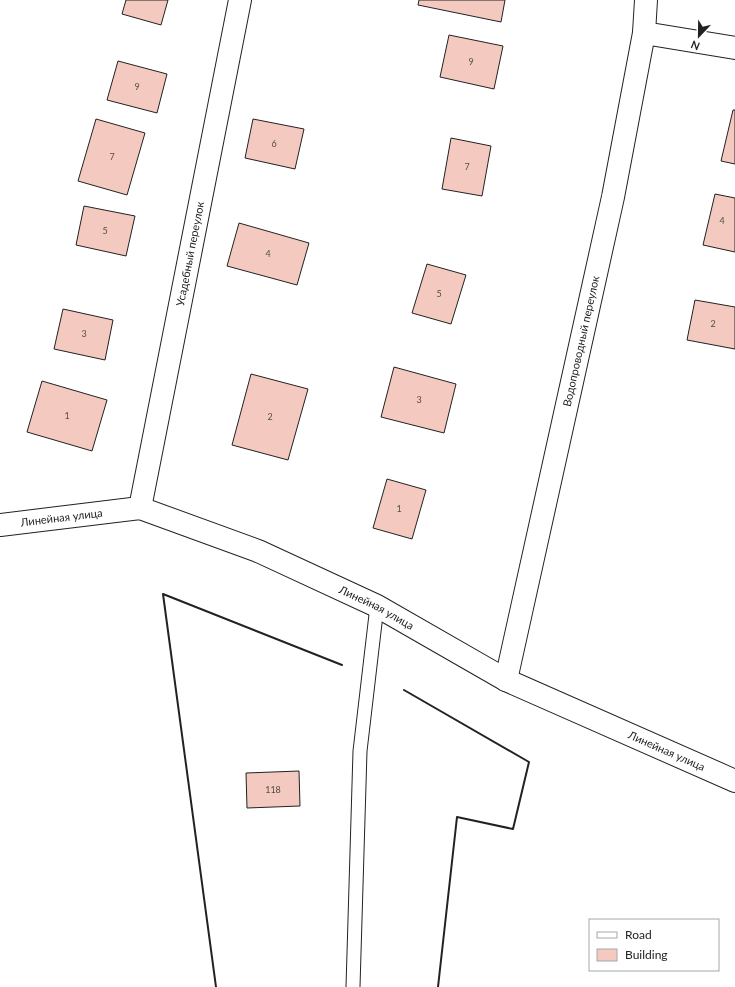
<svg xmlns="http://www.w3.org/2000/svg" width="735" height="987" viewBox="0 0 735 987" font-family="Lato,sans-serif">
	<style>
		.building { fill: #f3c9c0; stroke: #222 }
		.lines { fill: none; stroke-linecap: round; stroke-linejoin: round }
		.lane-casing { stroke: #222; stroke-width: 15 }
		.street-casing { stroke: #222; stroke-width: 24 }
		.secondary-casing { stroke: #222; stroke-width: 24 }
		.lane { stroke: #fff; stroke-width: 13 }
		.street { stroke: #fff; stroke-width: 22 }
		.secondary { stroke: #fff; stroke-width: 22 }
		.wall { stroke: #222; stroke-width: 2 }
		.labels { text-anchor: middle; stroke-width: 3; stroke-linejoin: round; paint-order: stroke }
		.number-label { font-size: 9px; fill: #564c4a }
		.street-label { font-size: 11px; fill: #222; stroke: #fff }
	</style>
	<rect width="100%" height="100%" fill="#fff"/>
	<!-- building -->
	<g class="building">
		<polygon points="126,0 168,0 161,25 122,14"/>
		<polygon points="419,0 505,0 501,22 418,5"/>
		<polygon points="449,35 503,46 494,89 440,77"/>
		<polygon points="118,61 167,74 157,113 107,100"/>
		<polygon points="733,110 735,110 735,164 721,161"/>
		<polygon points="96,119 145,133 127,195 78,181"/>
		<polygon points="253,119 304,129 295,169 245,158"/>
		<polygon points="451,138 491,146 482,196 442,189"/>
		<polygon points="715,194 735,198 735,252 703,245"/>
		<polygon points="84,206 135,216 126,256 76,245"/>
		<polygon points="239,223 309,243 297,285 227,266"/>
		<polygon points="427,264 466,275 451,324 412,313"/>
		<polygon points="695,300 735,307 735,349 687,340"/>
		<polygon points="63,309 113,320 105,360 54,349"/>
		<polygon points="394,367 456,384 444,433 381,417"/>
		<polygon points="251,374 308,389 288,460 232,445"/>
		<polygon points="42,381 107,400 92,451 27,432"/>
		<polygon points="387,479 426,490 412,539 373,528"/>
		<polygon points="299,771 300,806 247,808 246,773"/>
	</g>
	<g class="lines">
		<defs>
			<polyline id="lane" points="353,987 360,751 377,606"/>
			<g id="street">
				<polyline points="644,33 735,48"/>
				<path id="s1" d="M140 508 240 0"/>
				<path id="s2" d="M506 680 613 197 644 33 646 0"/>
			</g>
			<g id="secondary">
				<path id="s3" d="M0 525 140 508 258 551 377 606 506 680 735 781"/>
			</g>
		</defs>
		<!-- lane casing -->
		<use href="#lane" class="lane-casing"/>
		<!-- street casing -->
		<use href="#street" class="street-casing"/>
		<!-- secondary casing -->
		<use href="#secondary" class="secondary-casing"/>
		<!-- lane -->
		<use href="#lane" class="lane"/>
		<!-- street -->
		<use href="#street" class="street"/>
		<!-- secondary -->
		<use href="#secondary" class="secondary"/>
		<!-- wall -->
		<g class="wall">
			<polyline points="404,690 529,762 513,829 457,817 438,987"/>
			<polyline points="216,987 163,594 342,665"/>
		</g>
	</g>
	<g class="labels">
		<!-- number labels -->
		<g class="number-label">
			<text x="471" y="65">9</text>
			<text x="137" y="90">9</text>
			<text x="274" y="147">6</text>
			<text x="112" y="160">7</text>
			<text x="467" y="170">7</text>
			<text x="722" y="224">4</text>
			<text x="105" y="234">5</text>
			<text x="268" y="257">4</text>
			<text x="439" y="297">5</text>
			<text x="713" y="327">2</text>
			<text x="84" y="337">3</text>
			<text x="419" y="403">3</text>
			<text x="67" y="419">1</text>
			<text x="270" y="420">2</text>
			<text x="399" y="512">1</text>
			<text x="273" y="793">118</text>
		</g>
		<!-- street labels -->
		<g class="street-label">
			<text dy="4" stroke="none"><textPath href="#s1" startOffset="259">Усадебный переулок</textPath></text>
			<text dy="4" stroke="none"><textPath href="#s2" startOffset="347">Водопроводный переулок</textPath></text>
			<text dy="4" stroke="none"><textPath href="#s3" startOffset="62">Линейная улица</textPath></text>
			<text dy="4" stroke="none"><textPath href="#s3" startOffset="398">Линейная улица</textPath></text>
			<text dy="4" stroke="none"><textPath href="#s3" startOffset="722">Линейная улица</textPath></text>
		</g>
	</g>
	<!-- legend -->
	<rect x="589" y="919" width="130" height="52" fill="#ffffff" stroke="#a7a7a7"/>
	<rect x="597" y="932" width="20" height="6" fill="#ffffff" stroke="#a7a7a7"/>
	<text x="625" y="939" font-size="12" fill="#222222">Road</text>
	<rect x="597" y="949" width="20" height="12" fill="#f3c9c0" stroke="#a7a7a7"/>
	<text x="625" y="959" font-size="12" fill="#222222">Building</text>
	<!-- north arrow -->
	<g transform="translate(699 36) rotate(202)" stroke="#ffffff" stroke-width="3" paint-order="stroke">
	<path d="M0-3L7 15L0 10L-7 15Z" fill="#222222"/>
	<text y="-6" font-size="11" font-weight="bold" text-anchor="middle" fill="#222222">N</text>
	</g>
</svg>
